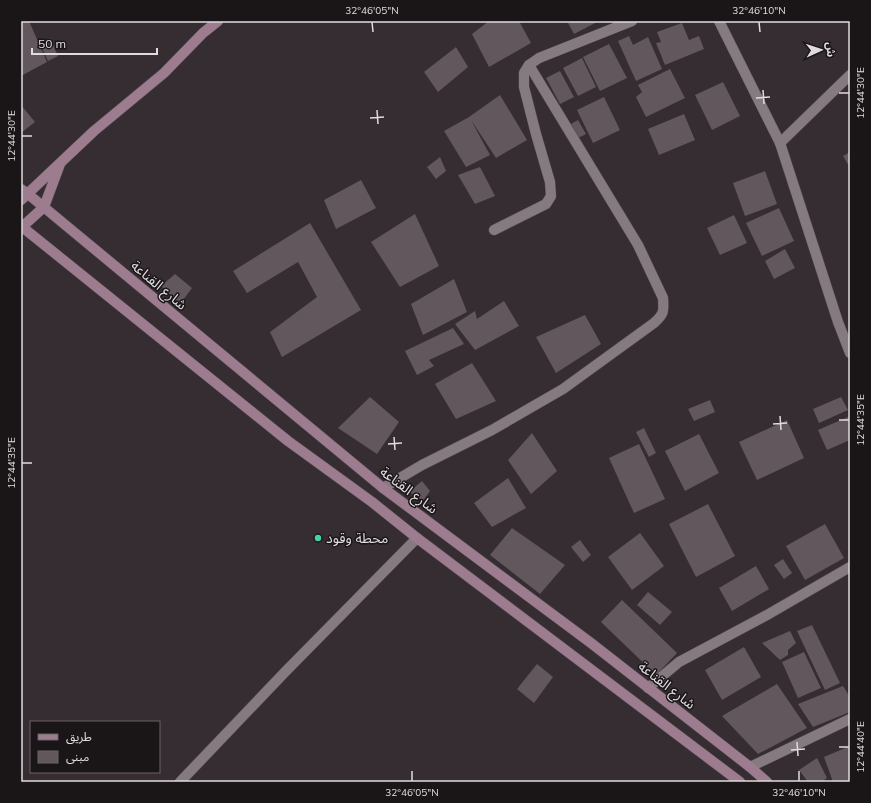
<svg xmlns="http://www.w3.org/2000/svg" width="871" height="803" viewBox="0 0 871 803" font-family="Mulish,'Noto Sans Arabic',sans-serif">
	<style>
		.building { fill: #61575c }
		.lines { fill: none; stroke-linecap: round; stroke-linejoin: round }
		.street-casing { stroke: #534c50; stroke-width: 11 }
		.secondary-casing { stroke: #534c50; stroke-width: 11 }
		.street { stroke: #857a80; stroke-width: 10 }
		.secondary { stroke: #9c7c8e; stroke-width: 10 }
		.ticks { fill: none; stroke: #e0dbde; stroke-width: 1.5 }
		.poi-dot { fill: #42d4a0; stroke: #1a1618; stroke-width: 1.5 }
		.labels { text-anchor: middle; stroke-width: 3; stroke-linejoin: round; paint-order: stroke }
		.street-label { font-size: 14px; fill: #e0dbde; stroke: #1a1618 }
		.poi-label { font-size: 14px; fill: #e0dbde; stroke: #1a1618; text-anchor: start }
		.neatline { fill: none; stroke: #e0dbde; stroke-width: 1.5 }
		.ticks-label { font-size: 10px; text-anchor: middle; fill: #e0dbde }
	</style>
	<rect width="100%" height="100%" fill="#352d31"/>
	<!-- building -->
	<g class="building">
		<polygon points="21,21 29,21 47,62 21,76"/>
		<polygon points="489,21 519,21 531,43 489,67 472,34"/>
		<polygon points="567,21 599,21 574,34"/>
		<polygon points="682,23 689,40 699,36 704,49 665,65 656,43 661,42 657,32"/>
		<polygon points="629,36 633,45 648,37 662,69 636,81 618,41"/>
		<polygon points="50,38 58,56 48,61 40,44"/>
		<polygon points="609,44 627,78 600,91 583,57"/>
		<polygon points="456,47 468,67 438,92 424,72"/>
		<polygon points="582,58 596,87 578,96 563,68"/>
		<polygon points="670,69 685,98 646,117 636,97 642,92 638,85"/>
		<polygon points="560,71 574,97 560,104 546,78"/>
		<polygon points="723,82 740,116 712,130 695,95"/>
		<polygon points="500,95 527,140 496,158 471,120 490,155 466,167 444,131 469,117"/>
		<polygon points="604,97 620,130 593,143 577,110"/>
		<polygon points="21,105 35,122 21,133"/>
		<polygon points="684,114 695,140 659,155 648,129"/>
		<polygon points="578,120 586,134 578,138 571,124"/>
		<polygon points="850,152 850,165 849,166 843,156"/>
		<polygon points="440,157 446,171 436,179 427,167"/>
		<polygon points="480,167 495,196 475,204 458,175"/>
		<polygon points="765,171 777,204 745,216 733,183"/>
		<polygon points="361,180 376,208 336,229 324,200"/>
		<polygon points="779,208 794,241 762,256 746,223"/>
		<polygon points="415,214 439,266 400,287 371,242"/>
		<polygon points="734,215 747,243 720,255 707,228"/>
		<polygon points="310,223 361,310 282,357 270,332 317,297 298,262 247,293 233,271"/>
		<polygon points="785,249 795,268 774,279 765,261"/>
		<polygon points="175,274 192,288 180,304 161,286"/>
		<polygon points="454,279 467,312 423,335 411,304"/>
		<polygon points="504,301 519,326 475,350 455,324 475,311 477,319"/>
		<polygon points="585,315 601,344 556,373 536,337"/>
		<polygon points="453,328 464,344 429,360 434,366 417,375 405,351"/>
		<polygon points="472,363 496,401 456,419 435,384"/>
		<polygon points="370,397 399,422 377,454 338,428"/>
		<polygon points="841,397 848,410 819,423 813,409"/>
		<polygon points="710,400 715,412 694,421 688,409"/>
		<polygon points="850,416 850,440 827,450 818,430"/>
		<polygon points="787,420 804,458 757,480 739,442"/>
		<polygon points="644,428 656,453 649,457 636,432"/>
		<polygon points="532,433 557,471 531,494 508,460"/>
		<polygon points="699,434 719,473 685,491 665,451"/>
		<polygon points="639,444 665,499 634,513 609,458"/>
		<polygon points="508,478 526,508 492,527 474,503"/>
		<polygon points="422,481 430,491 423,501 409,492"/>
		<polygon points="708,504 735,556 696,577 669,524"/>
		<polygon points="825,524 844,558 805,580 786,546"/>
		<polygon points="512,528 565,565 540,594 490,555"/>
		<polygon points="640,533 664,566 632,590 608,557"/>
		<polygon points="580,540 591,555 583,562 571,547"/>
		<polygon points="783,559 792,573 784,579 774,565"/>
		<polygon points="756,566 769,589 732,611 719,588"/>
		<polygon points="648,592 672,612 660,625 637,605"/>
		<polygon points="622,600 677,653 656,675 601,622"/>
		<polygon points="812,625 840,683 825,690 797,631"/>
		<polygon points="790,631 796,643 788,650 788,655 780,660 762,643"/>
		<polygon points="744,647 761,677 722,700 705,670"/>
		<polygon points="804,652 821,688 798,698 782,662"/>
		<polygon points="537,664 553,677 534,703 517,689"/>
		<polygon points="777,684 807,728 758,754 722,716"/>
		<polygon points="843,686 850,697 850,712 813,727 798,704"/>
		<polygon points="850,746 850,782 833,782 824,757"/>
		<polygon points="817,758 827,778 822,782 808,782 799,770"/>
	</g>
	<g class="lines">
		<defs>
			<g id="street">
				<polyline points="719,21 780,143 838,322 850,353"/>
				<polyline points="780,143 850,75"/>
				<polyline points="494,230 546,204 551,196 550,182 536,134 524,87 524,73 529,65 539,58 632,21"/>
				<path d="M383 488 422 465 492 430 563 389 654 323C664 314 664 312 663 298L638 245 529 65"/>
				<polyline points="648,688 679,662 767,615 850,567"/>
				<polyline points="750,767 850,719"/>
				<polyline points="180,782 285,672 417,538"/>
			</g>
			<g id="secondary">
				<polyline points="21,189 28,194 383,488 591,643 750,767 767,782"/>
				<polyline points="21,200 94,131 164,73 203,33 218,21"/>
				<polyline points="21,226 288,441 372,502 417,538 740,782"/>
				<polyline points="22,227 44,207 60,164"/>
			</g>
		</defs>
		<!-- street casing -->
		<use href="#street" class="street-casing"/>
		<!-- secondary casing -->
		<use href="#secondary" class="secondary-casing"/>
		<!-- street -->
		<use href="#street" class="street"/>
		<!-- secondary -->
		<use href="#secondary" class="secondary"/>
	</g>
	<!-- ticks -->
	<path class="ticks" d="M372 22 373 32M759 22 760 32M763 90 764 104M839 93H849M756 98 770 97M377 110 378 124M370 118 384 117M22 136H32M780 416 781 430M839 420H849M773 424 787 423M394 437 395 450M388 444 402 443M22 463H32M797 742 798 756M839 747H849M791 750 805 749M412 771V781M799 771V781"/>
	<!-- markers -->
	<circle class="poi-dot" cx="318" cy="538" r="4"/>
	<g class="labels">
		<!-- street labels -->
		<g class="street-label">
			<text transform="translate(159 285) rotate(40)" y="5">شارع القناعة</text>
			<text transform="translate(409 490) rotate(37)" y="5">شارع القناعة</text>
			<text transform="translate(667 685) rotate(38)" y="5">شارع القناعة</text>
		</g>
		<!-- poi labels -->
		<g class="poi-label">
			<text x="326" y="543">محطة وقود</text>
		</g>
	</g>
	<!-- border -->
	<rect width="871" height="803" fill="none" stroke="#1a1618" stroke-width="44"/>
	<!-- legend -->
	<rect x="30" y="721" width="130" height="52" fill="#1a1618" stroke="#696567"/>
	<rect x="38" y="734" width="20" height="6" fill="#9c7c8e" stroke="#696567"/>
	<text x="66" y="741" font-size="12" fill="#e0dbde">طريق</text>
	<rect x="38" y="751" width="20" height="12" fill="#61575c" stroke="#696567"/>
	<text x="66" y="761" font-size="12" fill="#e0dbde">مبنى</text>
	<!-- north arrow -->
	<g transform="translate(821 50) rotate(87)" stroke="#1a1618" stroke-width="3" paint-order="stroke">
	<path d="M0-3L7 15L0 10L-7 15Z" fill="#e0dbde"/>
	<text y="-6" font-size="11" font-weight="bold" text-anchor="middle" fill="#e0dbde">ش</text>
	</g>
	<!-- scale -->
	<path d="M32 48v6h125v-6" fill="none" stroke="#e0dbde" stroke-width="2"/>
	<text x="38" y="48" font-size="12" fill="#e0dbde" stroke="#1a1618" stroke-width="3" paint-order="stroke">50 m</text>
	<rect x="22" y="22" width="827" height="759" class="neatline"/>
	<g class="ticks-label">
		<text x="372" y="14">32°46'05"N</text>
		<text x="759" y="14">32°46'10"N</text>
		<text transform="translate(860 93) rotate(-90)" y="4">12°44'30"E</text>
		<text transform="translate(11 136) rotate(-90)" y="4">12°44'30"E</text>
		<text transform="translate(860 420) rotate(-90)" y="4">12°44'35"E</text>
		<text transform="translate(11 463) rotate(-90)" y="4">12°44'35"E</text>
		<text transform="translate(860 747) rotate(-90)" y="4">12°44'40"E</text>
		<text x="412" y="796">32°46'05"N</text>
		<text x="799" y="796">32°46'10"N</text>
	</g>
</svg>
